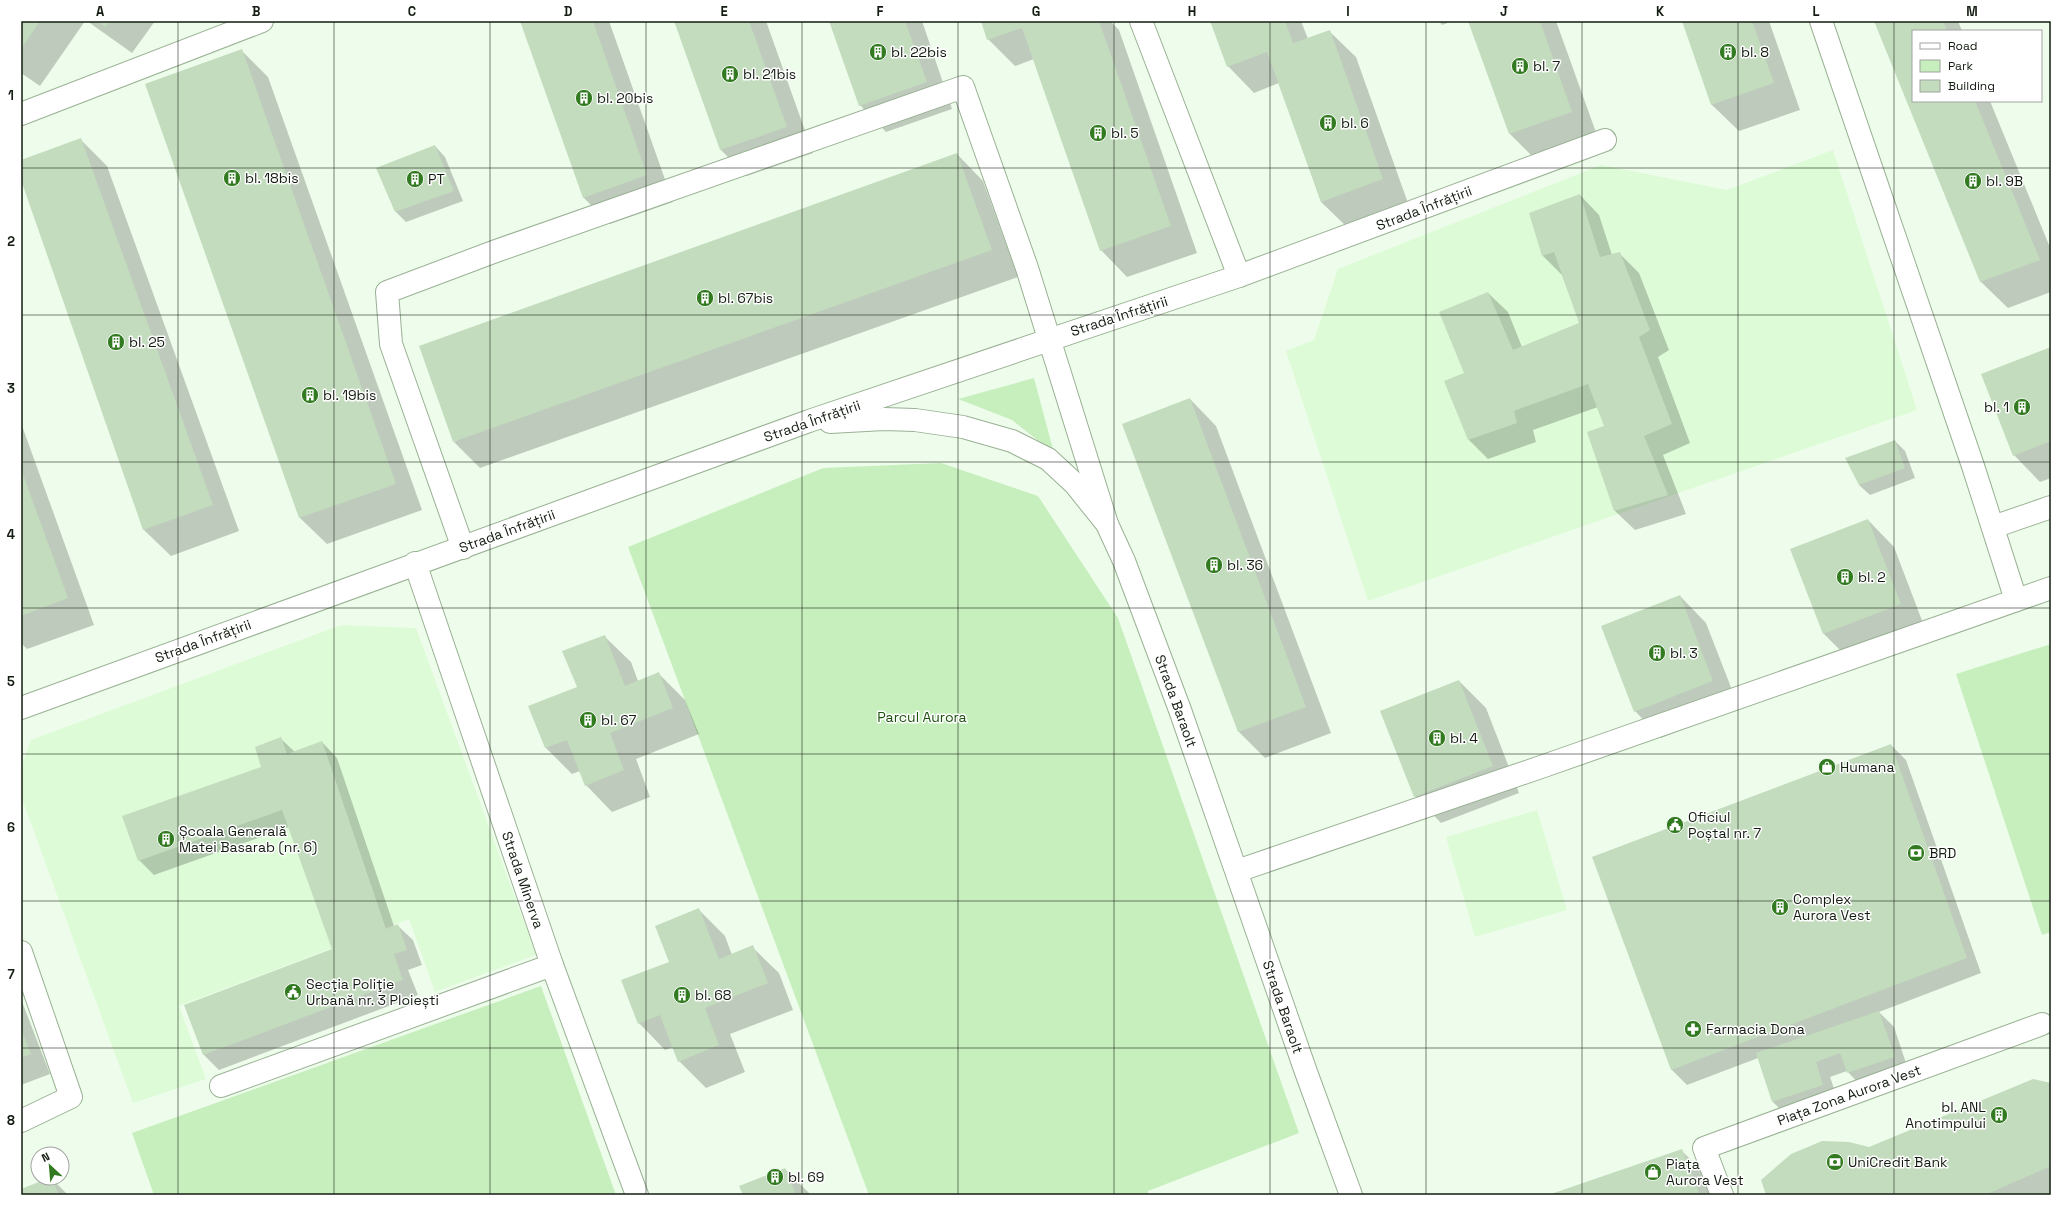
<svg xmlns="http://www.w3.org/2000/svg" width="2072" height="1216" viewBox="0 0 2072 1216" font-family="'Space Grotesk',sans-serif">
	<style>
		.built { fill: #ddfbd6 }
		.green { fill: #c7efbe }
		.shadow { fill: #0003 }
		.building { fill: #c3dcbe }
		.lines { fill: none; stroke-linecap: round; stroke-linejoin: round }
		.minor-casing { stroke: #99b194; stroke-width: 24 }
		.minor { stroke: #fff; stroke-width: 22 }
		.grid { fill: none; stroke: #131c11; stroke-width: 1; stroke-opacity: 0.55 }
		.labels { text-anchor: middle; stroke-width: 3; stroke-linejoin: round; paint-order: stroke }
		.poi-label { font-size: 14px; fill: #131c11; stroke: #fff; text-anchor: start }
		.street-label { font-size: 14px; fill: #131c11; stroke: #fff }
		.park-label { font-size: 14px; fill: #1c520d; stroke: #fff }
		.neatline { fill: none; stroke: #131c11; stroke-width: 1.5 }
		.grid-label { font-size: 13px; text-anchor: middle; font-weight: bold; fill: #131c11 }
	</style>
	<rect width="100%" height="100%" fill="#eefdeb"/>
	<!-- built -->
	<g class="built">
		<polygon points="1833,150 1917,410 1368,601 1286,351 1314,340 1338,269 1601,165 1727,190"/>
		<polygon points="341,625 416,628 536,955 435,992 409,919 179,1006 206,1079 133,1103 21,796 21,767 31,740"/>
		<polygon points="1537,810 1567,910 1475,937 1446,837"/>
	</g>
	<!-- green -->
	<g class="green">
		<polygon points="1034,378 1054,453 1012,420 958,399"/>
		<polygon points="941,463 1038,496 1118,618 1299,1133 1148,1191 1147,1195 869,1195 628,547 823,468"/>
		<polygon points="2051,644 2051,932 2042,935 1956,674"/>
		<polygon points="541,986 616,1195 154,1195 132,1133"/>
	</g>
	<!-- shadow -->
	<g class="shadow">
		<polygon points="21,21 85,21 40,86 21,73"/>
		<polygon points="87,21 155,21 132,53"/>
		<polygon points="521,21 609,21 673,202 610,224 584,198"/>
		<polygon points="675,21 766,21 813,153 747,176 721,150"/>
		<polygon points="830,21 922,21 952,109 886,132 860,105"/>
		<polygon points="982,21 1110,21 1119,30 1197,253 1127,277 1101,250 1034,59 1015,66 988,39"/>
		<polygon points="1212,21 1301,21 1308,39 1329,31 1356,57 1409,206 1348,228 1321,202 1279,83 1254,93 1228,66"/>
		<polygon points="1439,21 1453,21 1442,25"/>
		<polygon points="1469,21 1556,21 1598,138 1536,160 1510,134"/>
		<polygon points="1683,21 1769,21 1800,110 1739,131 1712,105"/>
		<polygon points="1875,21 1958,21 1962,31 1913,31 1913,101 1990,101 2051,250 2051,292 2008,308 1981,282"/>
		<polygon points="241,50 268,77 422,510 327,544 300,518 146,84"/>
		<polygon points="80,139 107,166 239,531 171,556 144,530 21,177 21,161"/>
		<polygon points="435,146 445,157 463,201 406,222 396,212 377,168"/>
		<polygon points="957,154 983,181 1018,277 480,468 454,442"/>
		<polygon points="1580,195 1599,215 1612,255 1620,254 1639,273 1669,350 1658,357 1690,443 1663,455 1686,514 1635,530 1615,511 1588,433 1605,427 1598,407 1533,430 1536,442 1488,459 1469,440 1445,382 1466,373 1488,293 1508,312 1522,347 1580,323 1562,275 1543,256"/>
		<polygon points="2051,348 2051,478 2040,482 2014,455"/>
		<polygon points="1190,399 1216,426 1331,733 1265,758 1238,731"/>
		<polygon points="21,423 94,625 27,649 21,643"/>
		<polygon points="1895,441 1905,451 1915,478 1870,495 1859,485"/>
		<polygon points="1868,520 1894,547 1926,631 1850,660 1824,634 1791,550"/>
		<polygon points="1680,596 1706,623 1739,708 1661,738 1635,711"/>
		<polygon points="604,636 631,662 638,681 659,674 685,700 699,734 636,759 650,797 612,812 586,785 580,771 572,774 546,748 530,707 578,688"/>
		<polygon points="1459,681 1486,708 1519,793 1441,823 1415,796"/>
		<polygon points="281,739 295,752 322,742 337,758 394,926 397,925 413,940 422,965 408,970 418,995 219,1070 204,1055 185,1006 334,949 289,827 154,875 139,860 263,768"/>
		<polygon points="1891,745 1906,760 1981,973 1879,1012 1894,1027 1909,1072 1863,1088 1847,1071 1830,1077 1838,1100 1788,1117 1773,1102 1758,1058 1687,1085 1672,1070 1593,857"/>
		<polygon points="698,909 725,936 732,955 752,947 779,973 793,1010 730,1034 745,1072 706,1088 679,1061 673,1047 665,1050 639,1023"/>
		<polygon points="21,999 50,1074 21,1085"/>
		<polygon points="2051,1084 2051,1195 1767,1195 1868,1148"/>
		<polygon points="1682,1151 1701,1170 1711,1195 1551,1195"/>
		<polygon points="785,1169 811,1195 744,1195"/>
		<polygon points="51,1178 68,1195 21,1195 21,1190"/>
	</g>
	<!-- building -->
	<g class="building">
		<polygon points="21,21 40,21 21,49"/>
		<polygon points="96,21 110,21 106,27"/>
		<polygon points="520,21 593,21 647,175 583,198"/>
		<polygon points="674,21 749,21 787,127 720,150"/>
		<polygon points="829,21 905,21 927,82 859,106"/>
		<polygon points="981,21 1099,21 1171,226 1100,251 1022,28 987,40"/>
		<polygon points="1210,21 1285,21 1293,43 1330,30 1383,179 1321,202 1267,52 1227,67"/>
		<polygon points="1468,21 1540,21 1572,112 1509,134"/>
		<polygon points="1682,21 1752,21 1774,83 1711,105"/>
		<polygon points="1874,21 1943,21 1947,31 1913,31 1913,101 1975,101 2040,260 1980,282"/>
		<polygon points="242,49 396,484 299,518 145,84"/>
		<polygon points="81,138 213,505 143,530 21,180 21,160"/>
		<polygon points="435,145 454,191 395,212 376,168"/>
		<polygon points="957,153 992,250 453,442 419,346"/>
		<polygon points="1580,194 1600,257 1620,252 1650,330 1639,337 1672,424 1644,436 1668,495 1614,511 1587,432 1604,426 1588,384 1514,411 1517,423 1468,440 1444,381 1464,373 1439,312 1488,292 1513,350 1579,323 1554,252 1542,256 1529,213"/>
		<polygon points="2051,347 2051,441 2013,456 1981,374"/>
		<polygon points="1190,398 1306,707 1238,732 1122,424"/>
		<polygon points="1895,440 1905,468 1859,485 1845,458"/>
		<polygon points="21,469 68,598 21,616"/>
		<polygon points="1868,519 1901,604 1823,634 1790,549"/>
		<polygon points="1680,595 1713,681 1634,712 1601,626"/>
		<polygon points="605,635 625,686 659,672 673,708 610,733 624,770 585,786 567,740 545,748 528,706 577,687 562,651"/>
		<polygon points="1459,680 1493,766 1414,797 1380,711"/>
		<polygon points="281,737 287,754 322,741 386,929 398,924 407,950 394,954 403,980 203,1055 184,1005 332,949 282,810 138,861 122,816 261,767 255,747"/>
		<polygon points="1891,744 1967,958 1671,1070 1592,857"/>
		<polygon points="699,908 719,959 753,945 768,983 705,1008 719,1045 678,1062 660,1015 638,1024 621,980 669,962 655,926"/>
		<polygon points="1879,1011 1895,1057 1847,1073 1840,1053 1816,1062 1823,1085 1772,1102 1756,1053"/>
		<polygon points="21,1029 31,1054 21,1058"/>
		<polygon points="2033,1079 2051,1083 2051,1166 1985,1195 1766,1195 1761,1180 1791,1154 1822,1141 1849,1142 1869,1147"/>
		<polygon points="1682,1149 1700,1195 1548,1195"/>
		<polygon points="785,1168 796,1195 743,1195 739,1186"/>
		<polygon points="49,1178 52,1178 59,1195 21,1195 21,1189"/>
	</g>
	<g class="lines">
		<defs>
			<g id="minor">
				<polyline points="1141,21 1239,276"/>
				<polyline points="1821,21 1973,466 2016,600"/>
				<polyline points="21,114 262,21"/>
				<polyline points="830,422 884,419 915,420 963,427 1012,441 1048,459 1075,484 1107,524 1124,561 1180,710 1306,1072 1351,1195"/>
				<polyline points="1993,527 2051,507"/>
				<polyline points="463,548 391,344 387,292 496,251 963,87 1027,268 1107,524"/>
				<polyline points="415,563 552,965 637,1195"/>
				<polyline points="21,708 809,421 1239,276 1605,140"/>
				<polyline points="1237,871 1541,767 2051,588"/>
				<polyline points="21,952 71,1097 21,1121"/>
				<polyline points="221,1086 552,965"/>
				<polyline points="1722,1195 1704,1148 2042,1024"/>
			</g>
		</defs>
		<!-- minor casing -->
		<use href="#minor" class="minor-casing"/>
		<!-- minor -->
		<use href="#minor" class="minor"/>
	</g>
	<!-- grid -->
	<path class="grid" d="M178 21V1195M334 21V1195M490 21V1195M646 21V1195M802 21V1195M958 21V1195M1114 21V1195M1270 21V1195M1426 21V1195M1582 21V1195M1738 21V1195M1894 21V1195M21 168H2051M21 315H2051M21 462H2051M21 608H2051M21 754H2051M21 901H2051M21 1048H2051"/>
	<!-- icons -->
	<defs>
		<symbol id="building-disc" viewBox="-11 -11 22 22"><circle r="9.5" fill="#327a20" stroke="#fff"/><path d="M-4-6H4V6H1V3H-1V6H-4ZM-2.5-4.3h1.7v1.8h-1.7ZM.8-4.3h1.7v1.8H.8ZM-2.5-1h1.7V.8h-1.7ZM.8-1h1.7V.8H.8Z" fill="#fff"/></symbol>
		<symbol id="shop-disc" viewBox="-11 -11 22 22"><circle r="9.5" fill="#327a20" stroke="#fff"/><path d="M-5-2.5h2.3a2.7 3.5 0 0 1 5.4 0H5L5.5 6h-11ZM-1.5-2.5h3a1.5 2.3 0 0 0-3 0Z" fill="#fff"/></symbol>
		<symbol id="civic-disc" viewBox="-11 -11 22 22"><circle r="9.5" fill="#327a20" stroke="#fff"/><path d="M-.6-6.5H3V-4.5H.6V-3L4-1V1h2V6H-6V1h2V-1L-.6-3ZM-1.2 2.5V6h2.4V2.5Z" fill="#fff"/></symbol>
		<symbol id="bank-disc" viewBox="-11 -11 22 22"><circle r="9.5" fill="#327a20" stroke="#fff"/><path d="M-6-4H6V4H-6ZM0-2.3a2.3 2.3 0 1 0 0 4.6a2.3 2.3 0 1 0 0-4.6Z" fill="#fff"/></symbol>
		<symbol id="pharmacy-disc" viewBox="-11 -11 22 22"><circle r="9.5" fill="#327a20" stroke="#fff"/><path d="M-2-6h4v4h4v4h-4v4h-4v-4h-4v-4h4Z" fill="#fff"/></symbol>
	</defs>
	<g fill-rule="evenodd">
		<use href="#building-disc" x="868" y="42" width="20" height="20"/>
		<use href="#building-disc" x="1718" y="42" width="20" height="20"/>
		<use href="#building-disc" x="1510" y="56" width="20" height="20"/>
		<use href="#building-disc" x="720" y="64" width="20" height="20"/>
		<use href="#building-disc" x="574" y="88" width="20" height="20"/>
		<use href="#building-disc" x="1318" y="113" width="20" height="20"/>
		<use href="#building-disc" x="1088" y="123" width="20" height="20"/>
		<use href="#building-disc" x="222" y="168" width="20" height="20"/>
		<use href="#building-disc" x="405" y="169" width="20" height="20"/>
		<use href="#building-disc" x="1963" y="171" width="20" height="20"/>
		<use href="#building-disc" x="695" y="288" width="20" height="20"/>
		<use href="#building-disc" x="106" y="332" width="20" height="20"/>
		<use href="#building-disc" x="300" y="385" width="20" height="20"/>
		<use href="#building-disc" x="2012" y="397" width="20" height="20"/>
		<use href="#building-disc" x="1204" y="555" width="20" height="20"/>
		<use href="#building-disc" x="1835" y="567" width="20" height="20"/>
		<use href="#building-disc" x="1647" y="643" width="20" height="20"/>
		<use href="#building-disc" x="578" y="710" width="20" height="20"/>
		<use href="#building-disc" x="1427" y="728" width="20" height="20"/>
		<use href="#shop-disc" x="1817" y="757" width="20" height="20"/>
		<use href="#civic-disc" x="1665" y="815" width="20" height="20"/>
		<use href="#building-disc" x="156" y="829" width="20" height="20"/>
		<use href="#bank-disc" x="1906" y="843" width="20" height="20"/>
		<use href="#building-disc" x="1770" y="897" width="20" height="20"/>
		<use href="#civic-disc" x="283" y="982" width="20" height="20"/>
		<use href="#building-disc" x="672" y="985" width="20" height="20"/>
		<use href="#pharmacy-disc" x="1683" y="1019" width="20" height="20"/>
		<use href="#building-disc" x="1989" y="1105" width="20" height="20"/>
		<use href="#bank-disc" x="1825" y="1152" width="20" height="20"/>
		<use href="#shop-disc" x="1643" y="1162" width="20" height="20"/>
		<use href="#building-disc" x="765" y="1167" width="20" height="20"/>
	</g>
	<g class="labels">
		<!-- poi labels -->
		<g class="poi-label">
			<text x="891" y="57">bl. 22bis</text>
			<text x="1741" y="57">bl. 8</text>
			<text x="1533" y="71">bl. 7</text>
			<text x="743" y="79">bl. 21bis</text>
			<text x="597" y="103">bl. 20bis</text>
			<text x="1341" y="128">bl. 6</text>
			<text x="1111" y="138">bl. 5</text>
			<text x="245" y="183">bl. 18bis</text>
			<text x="428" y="184">PT</text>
			<text x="1986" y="186">bl. 9B</text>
			<text x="718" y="303">bl. 67bis</text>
			<text x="129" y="347">bl. 25</text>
			<text x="323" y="400">bl. 19bis</text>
			<text x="2009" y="412" text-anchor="end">bl. 1</text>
			<text x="1227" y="570">bl. 36</text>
			<text x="1858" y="582">bl. 2</text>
			<text x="1670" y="658">bl. 3</text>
			<text x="601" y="725">bl. 67</text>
			<text x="1450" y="743">bl. 4</text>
			<text x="1840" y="772">Humana</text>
			<text x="1688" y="822">Oficiul<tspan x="1688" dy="16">Poștal nr. 7</tspan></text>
			<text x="179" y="836">Școala Generală<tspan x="179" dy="16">Matei Basarab (nr. 6)</tspan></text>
			<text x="1929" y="858">BRD</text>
			<text x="1793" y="904">Complex<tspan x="1793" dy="16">Aurora Vest</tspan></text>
			<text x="306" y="989">Secţia Poliţie<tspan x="306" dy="16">Urbană nr. 3 Ploiești</tspan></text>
			<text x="695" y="1000">bl. 68</text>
			<text x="1706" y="1034">Farmacia Dona</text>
			<text x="1986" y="1112" text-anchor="end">bl. ANL<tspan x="1986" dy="16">Anotimpului</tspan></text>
			<text x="1848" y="1167">UniCredit Bank</text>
			<text x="1666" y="1169">Piața<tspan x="1666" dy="16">Aurora Vest</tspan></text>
			<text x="788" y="1182">bl. 69</text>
		</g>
		<!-- street labels -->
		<g class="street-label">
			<text transform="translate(1424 208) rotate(-21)" y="5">Strada Înfrățirii</text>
			<text transform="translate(1119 316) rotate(-18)" y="5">Strada Înfrățirii</text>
			<text transform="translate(812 421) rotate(-19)" y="5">Strada Înfrățirii</text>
			<text transform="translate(507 531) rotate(-20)" y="5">Strada Înfrățirii</text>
			<text transform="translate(203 641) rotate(-20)" y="5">Strada Înfrățirii</text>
			<text transform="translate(1176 701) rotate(70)" y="5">Strada Baraolt</text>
			<text transform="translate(523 880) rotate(71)" y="5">Strada Minerva</text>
			<text transform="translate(1283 1007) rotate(71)" y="5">Strada Baraolt</text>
			<text transform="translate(1849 1095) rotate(-20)" y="5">Piața Zona Aurora Vest</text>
		</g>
		<!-- park labels -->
		<g class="park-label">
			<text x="922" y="722">Parcul Aurora</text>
		</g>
	</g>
	<!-- border -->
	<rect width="2072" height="1216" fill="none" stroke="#ffffff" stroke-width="44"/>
	<!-- legend -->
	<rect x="1912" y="30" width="130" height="72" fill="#ffffff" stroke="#a1a4a0"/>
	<rect x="1920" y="43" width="20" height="6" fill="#ffffff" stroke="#a1a4a0"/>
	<text x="1948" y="50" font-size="12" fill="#131c11">Road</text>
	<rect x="1920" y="60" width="20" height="12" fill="#c7efbe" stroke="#a1a4a0"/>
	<text x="1948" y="70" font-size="12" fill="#131c11">Park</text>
	<rect x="1920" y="80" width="20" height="12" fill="#c3dcbe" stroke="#a1a4a0"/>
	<text x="1948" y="90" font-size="12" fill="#131c11">Building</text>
	<!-- north arrow -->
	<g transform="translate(50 1166) rotate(334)"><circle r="19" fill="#ffffff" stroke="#a1a4a0"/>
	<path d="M0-3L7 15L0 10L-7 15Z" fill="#327a20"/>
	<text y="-6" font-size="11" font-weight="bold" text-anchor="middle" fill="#131c11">N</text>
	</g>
	<rect x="22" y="22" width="2028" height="1172" class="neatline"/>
	<g class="grid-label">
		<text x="100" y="16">A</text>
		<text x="256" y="16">B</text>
		<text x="412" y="16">C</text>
		<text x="568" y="16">D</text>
		<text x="724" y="16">E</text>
		<text x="880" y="16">F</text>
		<text x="1036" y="16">G</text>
		<text x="1192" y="16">H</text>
		<text x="1348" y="16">I</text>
		<text x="1504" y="16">J</text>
		<text x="1660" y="16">K</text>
		<text x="1816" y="16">L</text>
		<text x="1972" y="16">M</text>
		<text x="11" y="100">1</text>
		<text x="11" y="246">2</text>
		<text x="11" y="393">3</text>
		<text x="11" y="539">4</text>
		<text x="11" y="686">5</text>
		<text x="11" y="832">6</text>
		<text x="11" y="979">7</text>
		<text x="11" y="1125">8</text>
	</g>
</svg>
